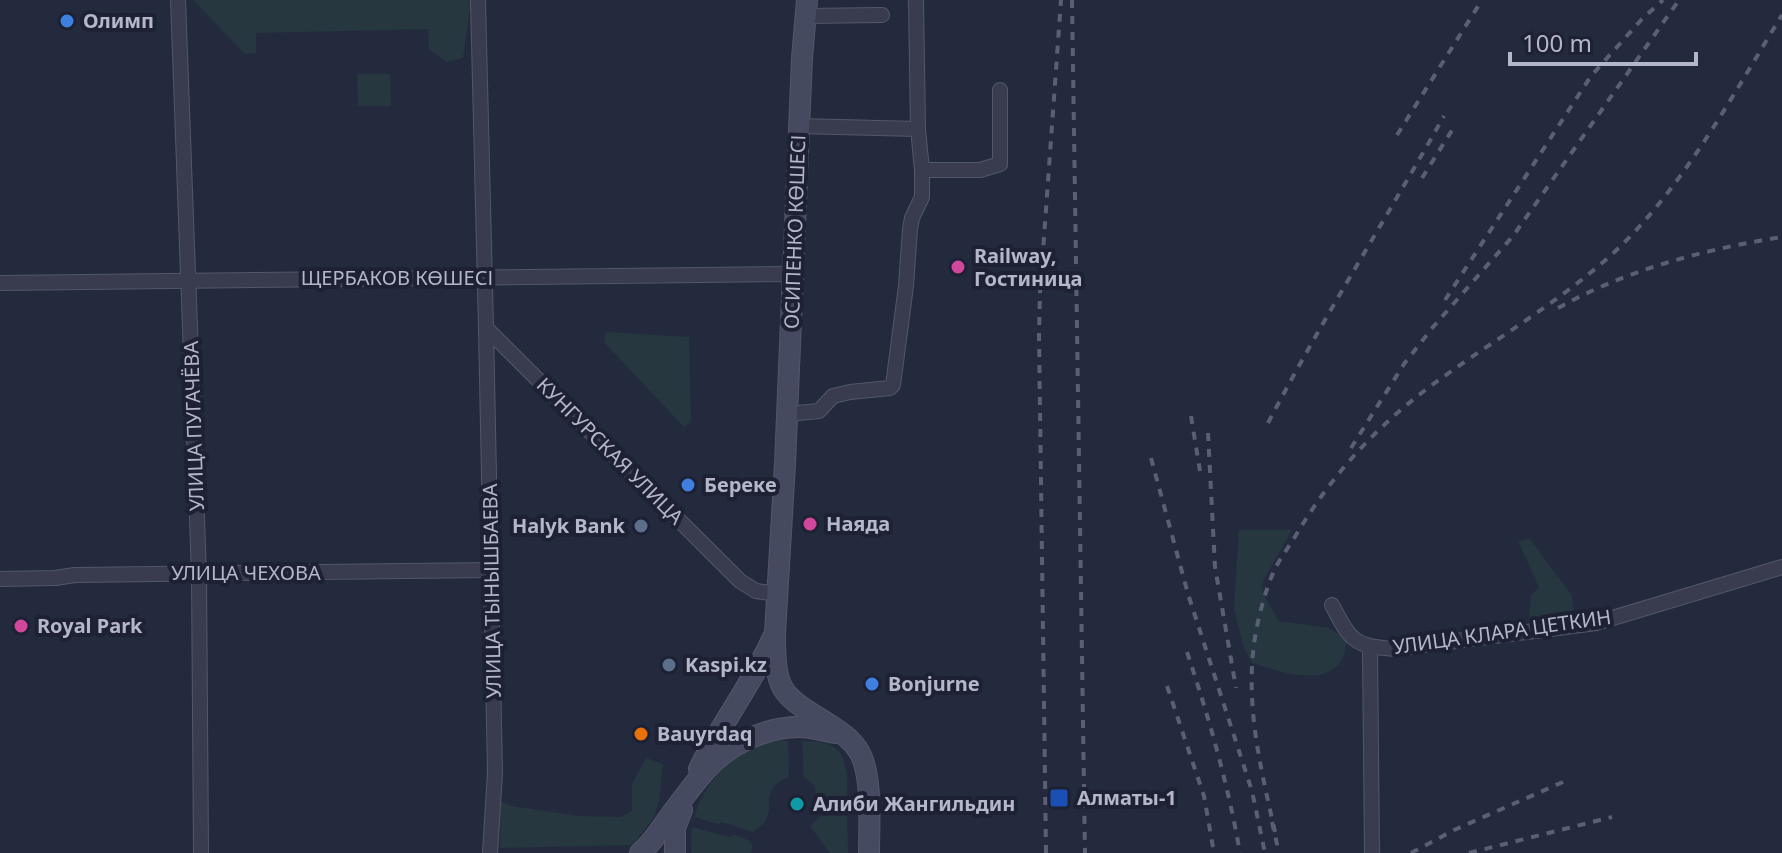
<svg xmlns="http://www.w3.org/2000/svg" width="1782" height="853" viewBox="0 0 1782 853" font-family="'Noto Sans',sans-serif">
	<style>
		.green { fill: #26373f }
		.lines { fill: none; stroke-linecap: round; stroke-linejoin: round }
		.street-casing { stroke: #535769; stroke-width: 16 }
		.secondary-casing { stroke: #535769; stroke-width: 22 }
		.street { stroke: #383c4e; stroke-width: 14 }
		.secondary { stroke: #464a61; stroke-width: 20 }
		.rail { stroke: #5a5f75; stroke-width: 4; stroke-dasharray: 8 8; stroke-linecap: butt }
		.shop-dot { fill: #3f7fe0; stroke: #1d2133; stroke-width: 3 }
		.hotel-dot { fill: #d1479c; stroke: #1d2133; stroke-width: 3 }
		.service-dot { fill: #5c6f8a; stroke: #1d2133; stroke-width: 3 }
		.food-dot { fill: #e8710a; stroke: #1d2133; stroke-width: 3 }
		.transit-dot { fill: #1a4fb4; stroke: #1d2133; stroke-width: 3 }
		.culture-dot { fill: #0f9aa8; stroke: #1d2133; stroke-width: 3 }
		.labels { text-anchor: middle; stroke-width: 8; stroke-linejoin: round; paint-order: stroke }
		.poi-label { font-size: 20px; font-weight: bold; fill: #b4b7c9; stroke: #1d2133; text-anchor: start }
		.street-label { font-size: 20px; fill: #b4b7c9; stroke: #1d2133 }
	</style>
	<rect width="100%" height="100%" fill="#242a3e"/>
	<!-- green -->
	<g class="green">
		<polygon points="193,0 471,0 463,58 447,62 429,49 428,29 256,33 256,53 245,54"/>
		<polygon points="357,74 390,74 391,106 358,106"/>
		<polygon points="606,332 689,337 691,422 684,427 604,342"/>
		<path d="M1239 530H1292L1261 585 1267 600 1279 621 1329 628 1347 639C1346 645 1345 653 1343 658 1326 690 1277 670 1252 663L1243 646 1234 608Z"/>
		<polygon points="1530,539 1572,596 1573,612 1529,621 1531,595 1539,587 1518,541"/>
		<path d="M778 740 788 741 789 777C757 790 777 805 764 823 763 824 754 831 753 832L722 822 718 824 694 817C706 778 738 747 778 740Z"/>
		<path d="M802 741C810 742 821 741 828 744 851 753 847 785 847 804L816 803 815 786 804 777Z"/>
		<polygon points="646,758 663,764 659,800 654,817 633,845 500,848 501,801 511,806 578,816 621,817 632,811 632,784"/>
		<polygon points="821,816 847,816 848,853 830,853 810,826"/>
		<polygon points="692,827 730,837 735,835 750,841 753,848 750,853 691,853"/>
	</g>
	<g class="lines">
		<defs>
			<g id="street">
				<polyline points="178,0 199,573 201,853"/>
				<polyline points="478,0 486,328 740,581 756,591 778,594"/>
				<polyline points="805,16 882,15"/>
				<polyline points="799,126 918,129"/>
				<polyline points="922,170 980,170 1000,164 1000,90"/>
				<polyline points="0,283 793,274"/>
				<polyline points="486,328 495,773 490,853"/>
				<polyline points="787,414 819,411 833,396 850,392 890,388 893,385 906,286 910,229 912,218 922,197 922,170 918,129 916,0"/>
				<polyline points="0,579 55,578 75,575 492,570"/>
				<path d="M1332 605C1351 641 1353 646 1395 649L1596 623 1782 567"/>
				<polyline points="1370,647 1372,853"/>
			</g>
			<g id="secondary">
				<path d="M807 0 802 58 785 464 775 633C775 694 781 694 830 725 841 732 851 739 858 750 873 772 869 825 869 853"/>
				<path d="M699 769C721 723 753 683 773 637"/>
				<path d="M640 853C655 841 663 824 675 809 685 796 695 782 706 770 728 745 765 727 799 727 811 727 824 731 836 733"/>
				<polyline points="675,853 675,828 682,810"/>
			</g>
		</defs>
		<!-- street casing -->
		<use href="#street" class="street-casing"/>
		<!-- secondary casing -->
		<use href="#secondary" class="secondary-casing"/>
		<!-- street -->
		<use href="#street" class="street"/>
		<!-- secondary -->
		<use href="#secondary" class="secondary"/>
		<!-- rail -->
		<g class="rail">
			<polyline points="1072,0 1085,853"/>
			<polyline points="1397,135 1482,0"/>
			<polyline points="1422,178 1456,124"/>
			<polyline points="1445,300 1591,76 1642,19 1663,0"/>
			<path d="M1558 308C1626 270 1705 249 1782 237"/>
			<polyline points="1191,416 1200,471"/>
			<path d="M1268 423C1323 318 1386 219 1444 116"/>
			<polyline points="1208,433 1215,567 1236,688"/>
			<polyline points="1351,448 1404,364 1433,327 1513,236 1679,0"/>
			<polyline points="1151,458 1188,594 1252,791 1265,853"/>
			<path d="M1187 652C1209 718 1228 784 1240 853"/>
			<polyline points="1167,686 1204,796 1214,853"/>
			<polyline points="1272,822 1279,853"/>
			<path d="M1275 832C1262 774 1247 714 1253 653 1255 629 1264 593 1274 571 1280 558 1289 547 1296 535 1330 478 1371 432 1424 391 1485 345 1553 307 1610 256 1681 192 1732 96 1782 15"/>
			<polyline points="1046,853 1039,334 1040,293 1061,0"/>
			<polyline points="1411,853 1454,830 1563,782"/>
			<polyline points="1469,853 1612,817"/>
		</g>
	</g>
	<!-- markers -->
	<g class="shop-dot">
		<circle cx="67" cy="21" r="8"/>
		<circle cx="688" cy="485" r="8"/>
		<circle cx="872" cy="684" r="8"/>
	</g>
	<g class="hotel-dot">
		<circle cx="958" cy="267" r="8"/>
		<circle cx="810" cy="524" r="8"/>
		<circle cx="21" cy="626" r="8"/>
	</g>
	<g class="service-dot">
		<circle cx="641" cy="526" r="8"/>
		<circle cx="669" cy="665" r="8"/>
	</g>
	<circle class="food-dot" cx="641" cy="734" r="8"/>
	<rect class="transit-dot" x="1049" y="788" width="20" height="20" rx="4"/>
	<circle class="culture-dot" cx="797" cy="804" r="8"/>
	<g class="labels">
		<!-- poi labels -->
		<g class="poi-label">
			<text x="83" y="28">Олимп</text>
			<text x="974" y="263">Railway,<tspan x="974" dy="23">Гостиница</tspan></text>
			<text x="704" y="492">Береке</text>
			<text x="826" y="531">Наяда</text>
			<text x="625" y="533" text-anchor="end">Halyk Bank</text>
			<text x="37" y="633">Royal Park</text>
			<text x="685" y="672">Kaspi.kz</text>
			<text x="888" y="691">Bonjurne</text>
			<text x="657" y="741">Bauyrdaq</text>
			<text x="1077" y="805">Алматы-1</text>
			<text x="813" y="811">Алиби Жангильдин</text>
		</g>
		<!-- street labels -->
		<g class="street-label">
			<text transform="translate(795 232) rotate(-88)" y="7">ОСИПЕНКО КӨШЕСІ</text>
			<text x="397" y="285">ЩЕРБАКОВ КӨШЕСІ</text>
			<text transform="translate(194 426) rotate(-92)" y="7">УЛИЦА ПУГАЧЁВА</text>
			<text transform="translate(610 451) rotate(45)" y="7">КУНГУРСКАЯ УЛИЦА</text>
			<text x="246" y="580">УЛИЦА ЧЕХОВА</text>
			<text transform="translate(492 591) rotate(-91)" y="7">УЛИЦА ТЫНЫШБАЕВА</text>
			<text transform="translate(1502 632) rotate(-8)" y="7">УЛИЦА КЛАРА ЦЕТКИН</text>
		</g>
	</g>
	<!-- scale -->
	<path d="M1510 52v12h186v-12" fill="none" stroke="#b4b7c9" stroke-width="4"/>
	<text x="1522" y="52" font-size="24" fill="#b4b7c9" stroke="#1d2133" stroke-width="6" paint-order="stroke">100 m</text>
</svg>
